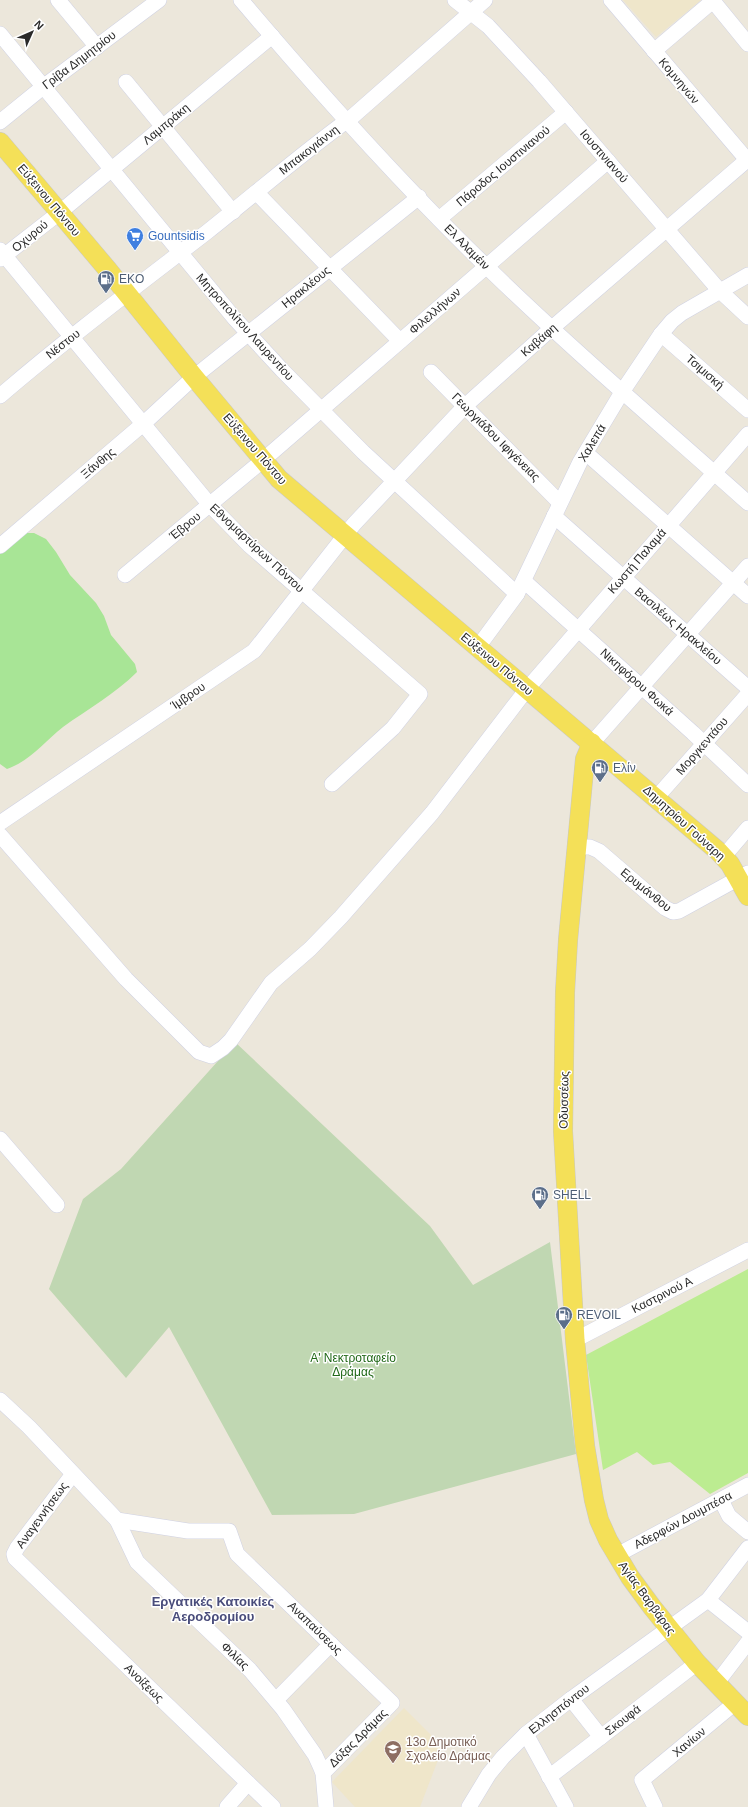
<svg xmlns="http://www.w3.org/2000/svg" width="748" height="1807" viewBox="0 0 748 1807" font-family="Arial,sans-serif">
	<style>
		.education { fill: #efe6ca }
		.green { fill: #a8e596 }
		.cemetery { fill: #c0d7b2 }
		.pitch { fill: #bcec91 }
		.lines { fill: none; stroke-linecap: round; stroke-linejoin: round }
		.minor-casing { stroke: #d0d2e3; stroke-width: 16 }
		.major-casing { stroke: #c8c8c8; stroke-width: 20 }
		.minor { stroke: #fff; stroke-width: 15 }
		.major { stroke: #f4e058; stroke-width: 19 }
		.labels { text-anchor: middle; stroke-width: 3; stroke-linejoin: round; paint-order: stroke }
		.street-label { font-size: 12px; fill: #2a2a2a; stroke: #fff }
		.shop-label { font-size: 12px; fill: #366cbe; stroke: #fff; text-anchor: start }
		.service-label { font-size: 12px; fill: #4e5e75; stroke: #fff; text-anchor: start }
		.park-label { font-size: 12px; fill: #206818; stroke: #fff }
		.education-label { font-size: 12px; fill: #785e54; stroke: #fff; text-anchor: start }
		.neighbourhood-label { font-size: 13px; font-weight: bold; fill: #494c7b; stroke: #fff }
	</style>
	<rect width="100%" height="100%" fill="#ece7db"/>
	<!-- education -->
	<g class="education">
		<polygon points="623,0 701,0 656,37"/>
		<polygon points="404,1708 443,1747 420,1807 355,1807 332,1782"/>
	</g>
	<!-- green -->
	<path class="green" d="M23 533H34L46 539 56 552 70 575 96 603 104 616 111 635 135 664 137 672C115 694 88 709 63 727 44 742 30 761 7 769L0 764V551Z"/>
	<!-- cemetery -->
	<polygon class="cemetery" points="235,1042 430,1226 473,1285 550,1242 576,1454 354,1514 272,1515 169,1327 126,1378 49,1289 83,1199 121,1169"/>
	<!-- pitch -->
	<polygon class="pitch" points="748,1269 748,1473 710,1494 670,1462 653,1465 637,1452 603,1470 586,1355"/>
	<g class="lines">
		<defs>
			<g id="minor">
				<polyline points="58,0 97,47"/>
				<path d="M241 0C319 92 400 183 487 267 571 349 661 425 748 503"/>
				<polyline points="455,0 488,26 539,81 719,290 748,317"/>
				<polyline points="611,0 748,161"/>
				<polyline points="713,1 748,44"/>
				<polyline points="0,34 235,319 282,370 363,452 517,594"/>
				<polyline points="654,51 714,0"/>
				<polyline points="126,82 233,212"/>
				<polyline points="0,122 43,87 159,0"/>
				<polyline points="257,193 400,341"/>
				<polyline points="439,219 566,112"/>
				<polyline points="0,250 210,505 249,545 420,694 393,728 332,784"/>
				<polyline points="0,259 59,213 272,36"/>
				<polyline points="661,334 748,410"/>
				<polyline points="431,372 560,503"/>
				<path d="M0 396C66 339 137 286 207 232 255 194 302 153 352 117L485 0"/>
				<polyline points="586,453 748,596"/>
				<polyline points="554,516 748,688"/>
				<polyline points="0,546 143,424 194,377 419,197"/>
				<polyline points="125,575 262,461 608,161"/>
				<polyline points="524,581 693,733 748,785"/>
				<polyline points="478,647 517,594 580,462 622,392 661,334 672,321 682,313 748,275"/>
				<polyline points="592,743 748,566"/>
				<polyline points="656,798 748,694"/>
				<polyline points="0,823 254,651 354,524 465,406 552,328 747,160"/>
				<polyline points="0,835 126,979 199,1052 211,1056 223,1048 231,1040 271,983 310,949 341,917 432,813 527,689 748,434"/>
				<polyline points="576,847 590,847 599,851 665,908 673,912 679,911 748,873"/>
				<polyline points="724,856 748,828"/>
				<polyline points="0,1139 57,1205"/>
				<polyline points="575,1340 748,1250"/>
				<polyline points="0,1400 29,1427 117,1520 188,1531 229,1531 237,1554 392,1703 323,1773"/>
				<polyline points="73,1474 17,1548 14,1554 15,1558 273,1807"/>
				<polyline points="721,1500 729,1516 748,1532"/>
				<polyline points="117,1520 137,1562 250,1670 283,1709 315,1755 320,1766 323,1773 326,1807"/>
				<polyline points="617,1555 748,1485"/>
				<polyline points="708,1600 748,1632"/>
				<polyline points="716,1684 748,1642"/>
				<polyline points="571,1699 601,1737"/>
				<polyline points="276,1700 331,1644"/>
				<polyline points="526,1734 566,1807"/>
				<polyline points="549,1777 697,1663"/>
				<polyline points="227,1807 248,1783"/>
				<polyline points="469,1807 489,1774 503,1757 526,1734 571,1699 708,1600 748,1548"/>
				<polyline points="655,1807 642,1780 735,1703"/>
			</g>
			<g id="major">
				<polyline points="0,142 108,270 194,377 279,479 718,851 730,864 748,896"/>
				<polyline points="592,743 585,759 568,940 565,992 563,1131 575,1340 585,1446 594,1500 599,1520 608,1540 630,1577 652,1607 697,1663 748,1716"/>
			</g>
		</defs>
		<!-- minor casing -->
		<use href="#minor" class="minor-casing"/>
		<!-- major casing -->
		<use href="#major" class="major-casing"/>
		<!-- minor -->
		<use href="#minor" class="minor"/>
		<!-- major -->
		<use href="#major" class="major"/>
	</g>
	<!-- icons -->
	<defs>
		<symbol id="supermarket-pin" viewBox="-11 -11 22 30"><path d="M0 17L-7.5 6A9.5 9.5 0 1 1 7.5 6Z" fill="#3f7fe0" stroke="#fff"/><path d="M-6-5.5h2.5l.6 2H6L4.5 2H-2.5L-4.4-4H-6ZM-1.5 3.2a1.3 1.3 0 1 0 .1 0ZM3 3.2a1.3 1.3 0 1 0 .1 0Z" fill="#fff"/></symbol>
		<symbol id="fuel-pin" viewBox="-11 -11 22 30"><path d="M0 17L-7.5 6A9.5 9.5 0 1 1 7.5 6Z" fill="#5c6f8a" stroke="#fff"/><path d="M-5.5-6h7V0h2V4h1.3V-2.5L3-4.5l.8-.8L6-3V5H2.5V1h-1V6h-7ZM-4.2-4.7v3.2H.2V-4.7Z" fill="#fff"/></symbol>
		<symbol id="school-pin" viewBox="-11 -11 22 30"><path d="M0 17L-7.5 6A9.5 9.5 0 1 1 7.5 6Z" fill="#8d6e63" stroke="#fff"/><path d="M0-5L7-2L0 1L-7-2ZM-4 1L0 2.5L4 1V4Q0 6-4 4Z" fill="#fff"/></symbol>
	</defs>
	<g fill-rule="evenodd">
		<use href="#supermarket-pin" x="125" y="226" width="20" height="27"/>
		<use href="#fuel-pin" x="96" y="269" width="20" height="27"/>
		<use href="#fuel-pin" x="590" y="758" width="20" height="27"/>
		<use href="#fuel-pin" x="530" y="1185" width="20" height="27"/>
		<use href="#fuel-pin" x="554" y="1305" width="20" height="27"/>
		<use href="#school-pin" x="383" y="1739" width="20" height="27"/>
	</g>
	<g class="labels">
		<!-- street labels -->
		<g class="street-label">
			<text transform="translate(79 60) rotate(-37)" y="4">Γρίβα Δημητρίου</text>
			<text transform="translate(679 81) rotate(50)" y="4">Κομνηνών</text>
			<text transform="translate(166 124) rotate(-40)" y="4">Λαμπράκη</text>
			<text transform="translate(309 150) rotate(-38)" y="4">Μπακογιάννη</text>
			<text transform="translate(604 156) rotate(49)" y="4">Ιουστινιανού</text>
			<text transform="translate(503 166) rotate(-40)" y="4">Πάροδος Ιουστινιανού</text>
			<text transform="translate(49 200) rotate(50)" y="4">Εύξεινου Πόντου</text>
			<text transform="translate(30 236) rotate(-39)" y="4">Οχυρού</text>
			<text transform="translate(467 247) rotate(45)" y="4">Ελ Αλαμέιν</text>
			<text transform="translate(306 287) rotate(-39)" y="4">Ηρακλέους</text>
			<text transform="translate(435 311) rotate(-41)" y="4">Φιλελλήνων</text>
			<text transform="translate(245 327) rotate(48)" y="4">Μητροπολίτου Λαυρεντίου</text>
			<text transform="translate(539 340) rotate(-41)" y="4">Καβάφη</text>
			<text transform="translate(63 344) rotate(-38)" y="4">Νέστου</text>
			<text transform="translate(705 372) rotate(41)" y="4">Τσιμισκή</text>
			<text transform="translate(496 437) rotate(45)" y="4">Γεωργιάδου Ιφιγένειας</text>
			<text transform="translate(592 443) rotate(-59)" y="4">Χαλεπά</text>
			<text transform="translate(255 449) rotate(49)" y="4">Εύξεινου Πόντου</text>
			<text transform="translate(98 463) rotate(-40)" y="4">Ξάνθης</text>
			<text transform="translate(185 526) rotate(-39)" y="4">Έβρου</text>
			<text transform="translate(257 548) rotate(43)" y="4">Εθνομαρτύρων Πόντου</text>
			<text transform="translate(637 561) rotate(-49)" y="4">Κωστή Παλαμά</text>
			<text transform="translate(678 626) rotate(41)" y="4">Βασιλέως Ηρακλείου</text>
			<text transform="translate(497 664) rotate(40)" y="4">Εύξεινου Πόντου</text>
			<text transform="translate(637 682) rotate(42)" y="4">Νικηφόρου Φωκά</text>
			<text transform="translate(188 696) rotate(-34)" y="4">Ίμβρου</text>
			<text transform="translate(702 746) rotate(-49)" y="4">Μοργκεντάου</text>
			<text transform="translate(684 823) rotate(42)" y="4">Δημητρίου Γούναρη</text>
			<text transform="translate(646 890) rotate(39)" y="4">Ερυμάνθου</text>
			<text transform="translate(564 1100) rotate(-89)" y="4">Οδυσσέως</text>
			<text transform="translate(662 1295) rotate(-27)" y="4">Καστρινού Α</text>
			<text transform="translate(42 1515) rotate(-54)" y="4">Αναγεννήσεως</text>
			<text transform="translate(683 1520) rotate(-28)" y="4">Αδερφών Δουμπέσα</text>
			<text transform="translate(647 1598) rotate(54)" y="4">Αγίας Βαρβάρας</text>
			<text transform="translate(315 1628) rotate(44)" y="4">Αναπαύσεως</text>
			<text transform="translate(235 1656) rotate(44)" y="4">Φιλίας</text>
			<text transform="translate(144 1683) rotate(44)" y="4">Ανοίξεως</text>
			<text transform="translate(559 1709) rotate(-38)" y="4">Ελλησπόντου</text>
			<text transform="translate(623 1720) rotate(-38)" y="4">Σκουφά</text>
			<text transform="translate(358 1738) rotate(-45)" y="4">Δόξας Δράμας</text>
			<text transform="translate(689 1742) rotate(-40)" y="4">Χανίων</text>
		</g>
		<!-- shop labels -->
		<g class="shop-label">
			<text x="148" y="240">Gountsidis</text>
		</g>
		<!-- service labels -->
		<g class="service-label">
			<text x="119" y="283">EKO</text>
			<text x="613" y="772">Ελίν</text>
			<text x="553" y="1199">SHELL</text>
			<text x="577" y="1319">REVOIL</text>
		</g>
		<!-- park labels -->
		<g class="park-label">
			<text x="353" y="1362">Α' Νεκτροταφείο<tspan x="353" dy="14">Δράμας</tspan></text>
		</g>
		<!-- education labels -->
		<g class="education-label">
			<text x="406" y="1746">13ο Δημοτικό<tspan x="406" dy="14">Σχολείο Δράμας</tspan></text>
		</g>
		<!-- neighbourhood labels -->
		<g class="neighbourhood-label">
			<text x="213" y="1606">Εργατικές Κατοικίες<tspan x="213" dy="15">Αεροδρομίου</tspan></text>
		</g>
	</g>
	<!-- north arrow -->
	<g transform="translate(32 32) rotate(45)" stroke="#ffffff" stroke-width="3" paint-order="stroke">
	<path d="M0-3L7 15L0 10L-7 15Z" fill="#2a2a2a"/>
	<text y="-6" font-size="11" font-weight="bold" text-anchor="middle" fill="#2a2a2a">N</text>
	</g>
</svg>
